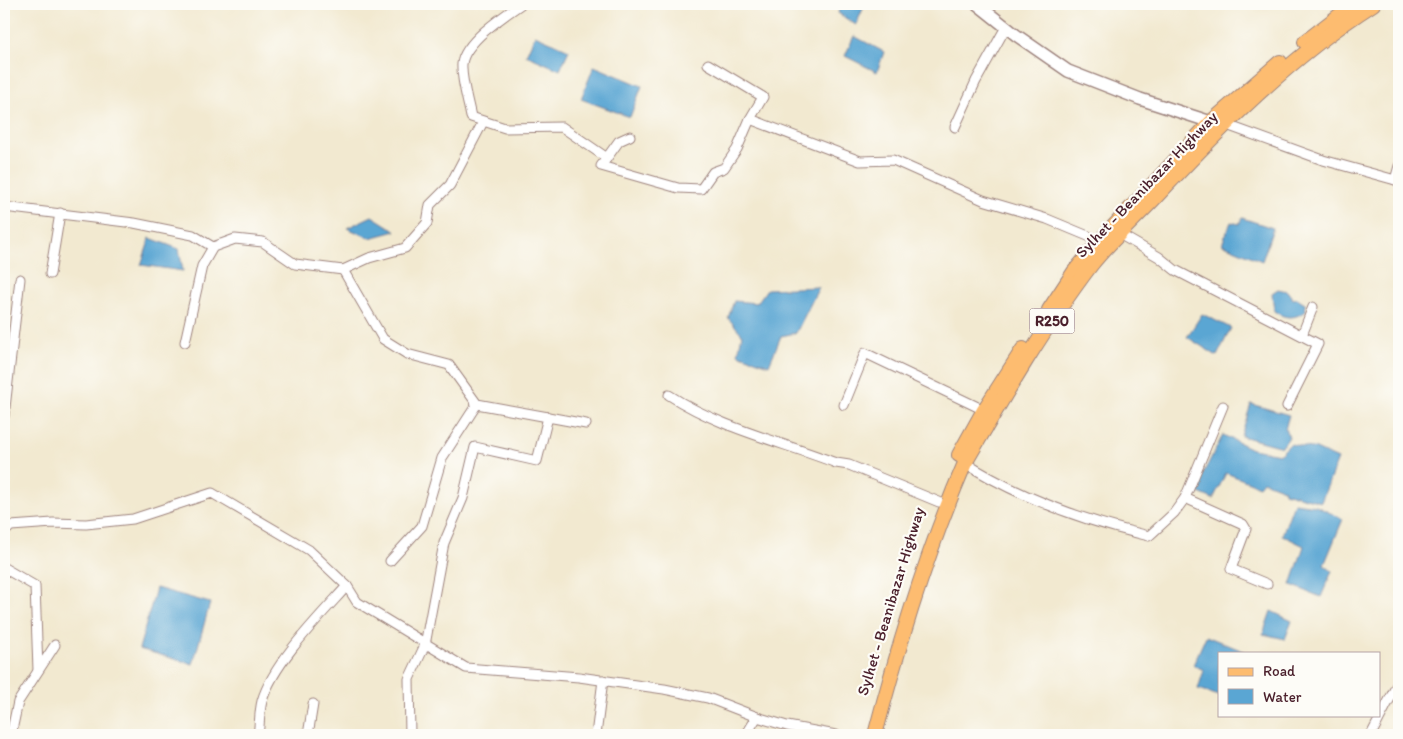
<svg xmlns="http://www.w3.org/2000/svg" width="1403" height="739" viewBox="0 0 1403 739" font-family="Itim,sans-serif">
	<style>
		.water { fill: #5aa6d3; stroke: #52627f }
		.lines { fill: none; stroke-linecap: round; stroke-linejoin: round }
		.minor-casing { stroke: #9e847e; stroke-width: 11 }
		.tertiary-casing { stroke: #9e847e; stroke-width: 14 }
		.primary-casing { stroke: #9e847e; stroke-width: 16 }
		.minor { stroke: #fff; stroke-width: 9 }
		.tertiary { stroke: #fff; stroke-width: 11 }
		.primary { stroke: #fdbc6f; stroke-width: 14 }
		.labels { text-anchor: middle; stroke-width: 4.5; stroke-linejoin: round; paint-order: stroke }
		.shield { fill: #fdfcf7; stroke: #806168; stroke-width: 1 }
		.shield-label { font-size: 15px; font-weight: bold; fill: #4a1f2b }
		.street-label { font-size: 16px; fill: #4a1f2b; stroke: #fdfcf7 }
	</style>
	<rect width="100%" height="100%" fill="#fdfcf7"/>
	<filter id="ink" filterUnits="userSpaceOnUse"><feTurbulence type="fractalNoise" baseFrequency=".02" numOctaves="2"/><feDisplacementMap in="SourceGraphic" scale="10" xChannelSelector="R" yChannelSelector="G"/><feConvolveMatrix kernelMatrix="1 2 1 2 8 2 1 2 1" color-interpolation-filters="sRGB"/></filter>
	<filter id="wash" filterUnits="userSpaceOnUse"><feTurbulence type="fractalNoise" baseFrequency=".0096" numOctaves="4" result="noise"/><feDisplacementMap in="SourceGraphic" scale="20" xChannelSelector="R" yChannelSelector="G"/><feGaussianBlur stdDeviation="1.12" result="paint"/><feColorMatrix in="noise" values="0 0 0 0 0 0 0 0 0 0 0 0 0 0 0 0 0 1.4 0 .05"/><feComposite in="paint" operator="in"/></filter>
	<g filter="url(#wash)">
		<rect width="100%" height="100%" fill="#f2e9d0"/>
		<!-- water -->
		<g class="water">
			<polygon points="841,4 865,4 856,25 838,13"/>
			<polygon points="535,35 569,50 560,70 526,55"/>
			<polygon points="854,36 884,52 877,72 845,56"/>
			<polygon points="594,66 642,86 630,117 581,99"/>
			<polygon points="372,216 396,231 370,238 347,228"/>
			<polygon points="1242,218 1273,228 1262,261 1222,244 1231,222 1239,224"/>
			<polygon points="150,238 179,249 183,271 141,265"/>
			<polygon points="819,287 796,333 781,336 769,365 738,354 742,334 728,318 734,301 757,303 767,289"/>
			<path d="M1278 289 1287 291 1293 299 1297 298 1305 303 1306 311C1295 319 1285 319 1274 311L1272 293Z"/>
			<polygon points="1202,314 1231,328 1217,356 1187,337"/>
			<polygon points="1251,404 1289,415 1285,429 1289,437 1282,447 1241,436"/>
			<polygon points="1223,435 1252,449 1280,454 1290,444 1316,449 1338,459 1321,502 1284,492 1284,489 1263,481 1259,486 1226,473 1213,499 1194,491"/>
			<polygon points="1294,503 1316,506 1343,519 1324,565 1332,571 1321,597 1291,585 1304,546 1282,535"/>
			<polygon points="156,588 210,603 193,664 139,649"/>
			<polygon points="1271,611 1292,621 1285,639 1263,634"/>
			<polygon points="1206,636 1243,651 1242,653 1219,653 1219,696 1198,689 1204,670 1193,665"/>
		</g>
	</g>
	<g filter="url(#ink)">
		<g class="lines">
			<defs>
				<g id="minor">
					<path d="M521 4C505 15 464 42 462 64 461 80 468 101 471 117L505 128 562 127 607 158"/>
					<polyline points="708,64 763,97 750,119 860,161 893,160 983,200 1047,219 1100,241"/>
					<polyline points="1224,124 1323,160 1399,181"/>
					<polyline points="955,127 976,81 1006,27"/>
					<polyline points="630,136 619,141 601,166 678,188 701,189 713,172 724,168 737,149 750,119"/>
					<polyline points="1395,180 1399,166"/>
					<polyline points="4,207 134,223 193,235 213,247"/>
					<polyline points="1121,235 1159,257 1175,270 1318,344 1287,406"/>
					<polyline points="343,270 383,339 407,354 449,365 477,404 548,417"/>
					<polyline points="50,274 60,213"/>
					<polyline points="1302,335 1313,307"/>
					<polyline points="185,342 202,266 213,247 235,239 263,242 295,264 343,270 369,258 405,248 427,223 430,205 450,185 483,122"/>
					<path d="M669 395C720 428 779 441 836 463L849 465 939 502"/>
					<polyline points="844,405 865,353 984,410"/>
					<polyline points="4,416 20,279"/>
					<path d="M962 461C1018 497 1084 521 1149 536L1174 513 1185 498 1223 406"/>
					<polyline points="1185,498 1243,524 1246,529 1231,569 1267,584"/>
					<polyline points="4,532 11,526 53,523 86,524 133,519 212,493 309,550 347,586 357,602 466,668 579,677 664,689 708,698 757,717 787,726 836,735"/>
					<polyline points="390,561 422,526 442,458 477,404"/>
					<polyline points="4,568 35,586 38,670"/>
					<polyline points="11,735 18,702 55,645"/>
					<path d="M258 735C260 723 259 713 262 701 273 663 320 616 347 586"/>
					<polyline points="308,735 313,704"/>
					<polyline points="410,735 409,679 425,645 444,543 463,498 475,447 537,461 548,417 586,424"/>
					<polyline points="596,735 603,680"/>
					<polyline points="746,735 757,717"/>
					<polyline points="1371,735 1399,681"/>
				</g>
				<polyline id="tertiary" points="977,4 1016,35 1068,71 1140,99 1211,122"/>
				<g id="primary">
					<polyline points="1305,42 1354,4"/>
					<polyline points="1049,310 1074,272 1100,241 1211,122 1280,62"/>
					<polyline points="959,455 984,410 1023,349"/>
					<path d="M875 735C899 643 927 551 965 463 1004 396 1044 327 1091 265 1109 242 1133 221 1153 200 1220 128 1290 57 1373 4"/>
				</g>
			</defs>
			<!-- minor casing -->
			<use href="#minor" class="minor-casing"/>
			<!-- tertiary casing -->
			<use href="#tertiary" class="tertiary-casing"/>
			<!-- primary casing -->
			<use href="#primary" class="primary-casing"/>
			<!-- minor -->
			<use href="#minor" class="minor"/>
			<!-- tertiary -->
			<use href="#tertiary" class="tertiary"/>
			<!-- primary -->
			<use href="#primary" class="primary"/>
		</g>
	</g>
	<g class="labels">
		<!-- shield labels -->
		<rect class="shield" x="1029.5" y="308.5" width="45" height="25" rx="4"/>
		<g class="shield-label">
			<text x="1052" y="326">R250</text>
		</g>
		<!-- street labels -->
		<g class="street-label">
			<text transform="translate(1146 184) rotate(-46)" y="6">Sylhet - Beanibazar Highway</text>
			<text transform="translate(890 601) rotate(-73)" y="6">Sylhet - Beanibazar Highway</text>
		</g>
	</g>
	<!-- margin -->
	<rect width="1403" height="739" fill="none" stroke="#fdfcf7" stroke-width="20"/>
	<!-- legend -->
	<rect x="1218" y="652" width="162" height="65" fill="#fdfcf7" stroke="#b5a4a5"/>
	<rect x="1228" y="668" width="25" height="8" fill="#fdbc6f" stroke="#b5a4a5"/>
	<text x="1263" y="676" font-size="15" fill="#4a1f2b">Road</text>
	<rect x="1228" y="689" width="25" height="15" fill="#5aa6d3" stroke="#b5a4a5"/>
	<text x="1263" y="702" font-size="15" fill="#4a1f2b">Water</text>
</svg>
